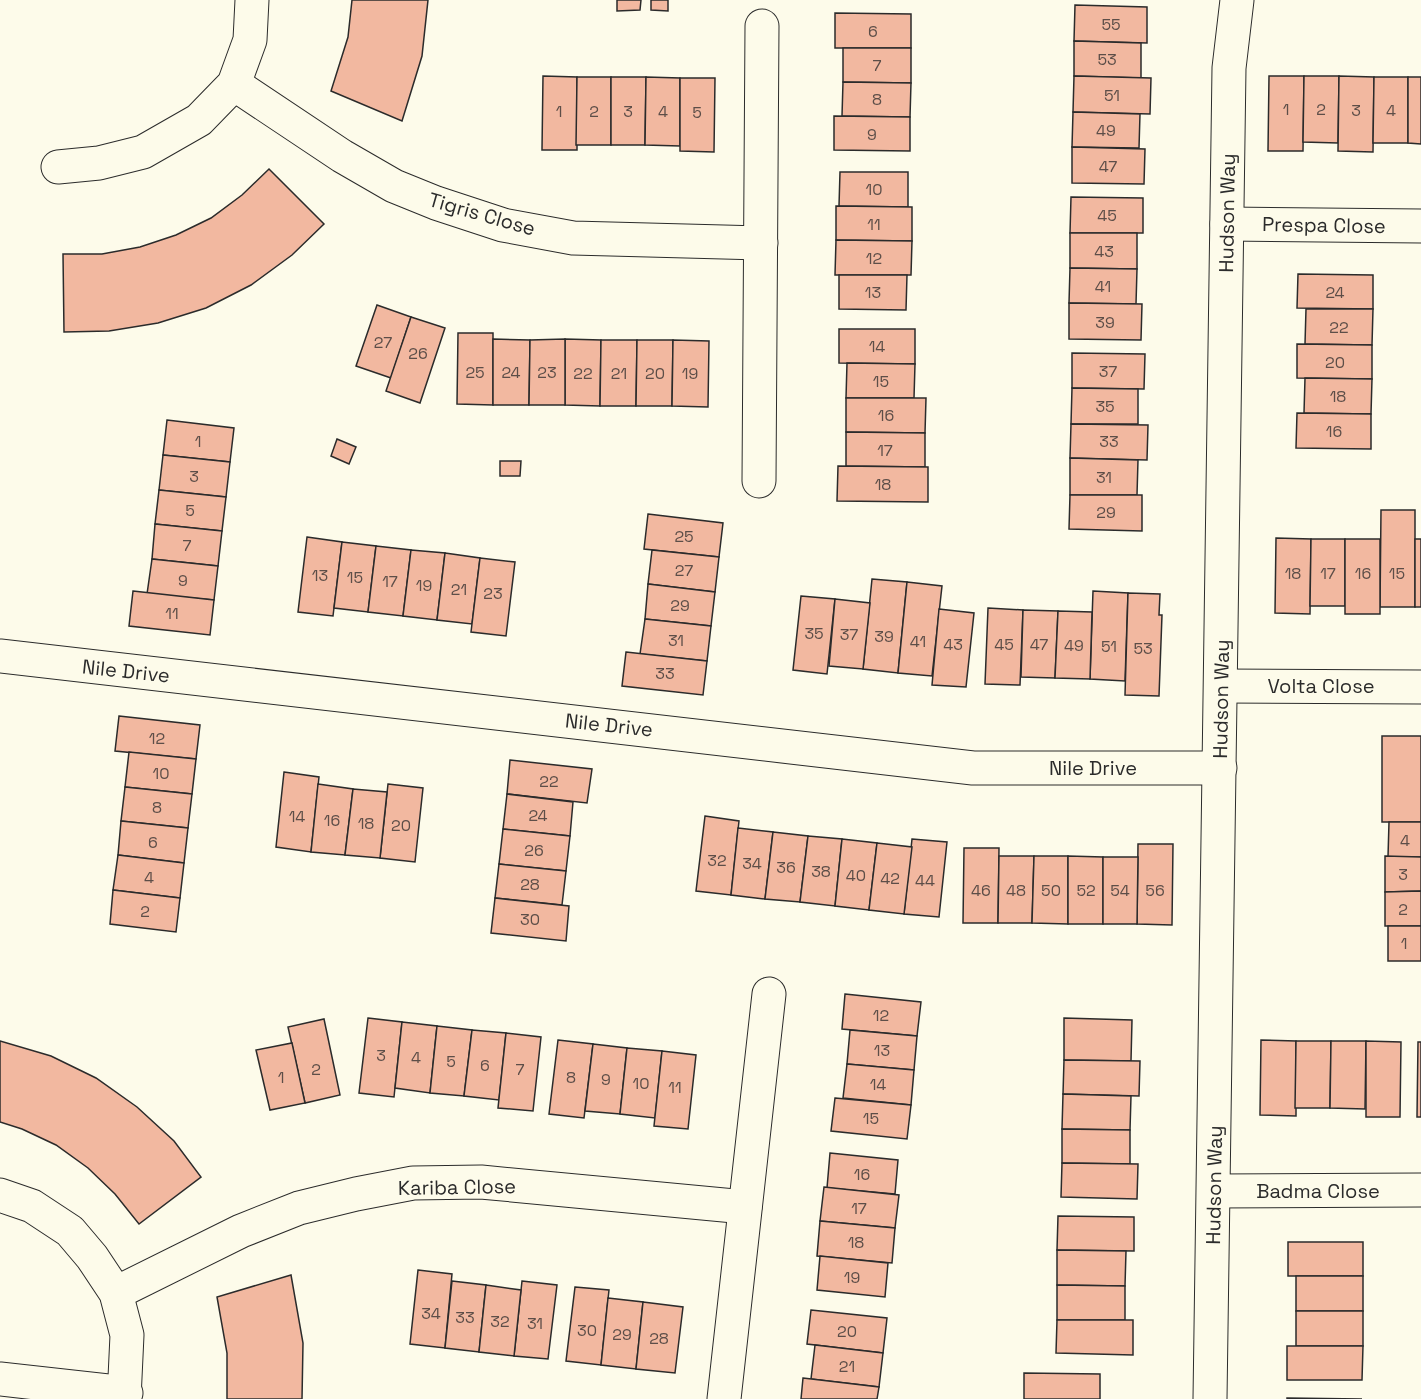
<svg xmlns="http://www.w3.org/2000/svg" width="1421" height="1399" viewBox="0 0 1421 1399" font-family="'Space Grotesk',sans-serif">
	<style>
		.building { fill: #f2b8a0; stroke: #2b2b2b; stroke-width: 1.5 }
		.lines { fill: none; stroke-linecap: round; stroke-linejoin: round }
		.street-casing { stroke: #2b2b2b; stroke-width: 35 }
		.street { stroke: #fdfbea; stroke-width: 33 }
		.labels { text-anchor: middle; stroke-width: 4.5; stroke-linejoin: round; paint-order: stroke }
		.number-label { font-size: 16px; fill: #5d4e48 }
		.street-label { font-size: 20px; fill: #2b2b2b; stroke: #fdfbea }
	</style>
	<rect width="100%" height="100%" fill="#fdfbea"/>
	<!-- building -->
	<g class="building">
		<polygon points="352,0 428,0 422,56 402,121 331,91 348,37"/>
		<polygon points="617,0 641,0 640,10 617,11"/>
		<polygon points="651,0 668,0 668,11 651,10"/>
		<polygon points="1075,5 1147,7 1147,43 1074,41"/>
		<polygon points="835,13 911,14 911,48 835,48"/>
		<polygon points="1074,41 1141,43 1141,78 1074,76"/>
		<polygon points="843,48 911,48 911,83 843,82"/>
		<polygon points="543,76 577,77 577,150 542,150"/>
		<polygon points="1074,76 1151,78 1150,114 1073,112"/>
		<polygon points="1269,76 1304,76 1303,151 1268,151"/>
		<polygon points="1304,76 1339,76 1338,143 1303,142"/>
		<polygon points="1339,76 1374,77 1373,152 1338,151"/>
		<polygon points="577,77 611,77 611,145 576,145"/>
		<polygon points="611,77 646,77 645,145 611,145"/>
		<polygon points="646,77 680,78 680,146 645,145"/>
		<polygon points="1374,77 1408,77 1408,143 1373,143"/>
		<polygon points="1408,77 1421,77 1421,144 1408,143"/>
		<polygon points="680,78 715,78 714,152 680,151"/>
		<polygon points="843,82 911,83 910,117 842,116"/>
		<polygon points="1073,112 1140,114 1139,148 1072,147"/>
		<polygon points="834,116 910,117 910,151 834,150"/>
		<polygon points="1072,147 1145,149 1144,184 1072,183"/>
		<polygon points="269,169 324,224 292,255 251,285 206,308 158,323 109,331 64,332 63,254 102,254 140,247 176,235 211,218 242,195"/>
		<polygon points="840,172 908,172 908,207 839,206"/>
		<polygon points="1071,197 1143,198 1143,233 1070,233"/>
		<polygon points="836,206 912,207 912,241 836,240"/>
		<polygon points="1070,233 1137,233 1137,269 1070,268"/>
		<polygon points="836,240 912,241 911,275 835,275"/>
		<polygon points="1070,268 1137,269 1136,304 1069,303"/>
		<polygon points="1298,274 1373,275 1373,309 1297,308"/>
		<polygon points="839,275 907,275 906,310 839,309"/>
		<polygon points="1069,303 1142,304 1141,340 1069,339"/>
		<polygon points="377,305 411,317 391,378 356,366"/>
		<polygon points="1306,309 1373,309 1372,345 1305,344"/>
		<polygon points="411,317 445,328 420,403 386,391"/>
		<polygon points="839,329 915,329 915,364 839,363"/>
		<polygon points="458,333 493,333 493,405 457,404"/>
		<polygon points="493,339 530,340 529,405 493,405"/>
		<polygon points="565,339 601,340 600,406 565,405"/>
		<polygon points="565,339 565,405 529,405 530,340"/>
		<polygon points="601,340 637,340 636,406 600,406"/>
		<polygon points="637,340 673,340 672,406 636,406"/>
		<polygon points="673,340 709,341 708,407 672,406"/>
		<polygon points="1297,344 1372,345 1372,379 1297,378"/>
		<polygon points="1072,353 1145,354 1144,389 1072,388"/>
		<polygon points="847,363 915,364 914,398 846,398"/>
		<polygon points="1305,378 1372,379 1371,414 1304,413"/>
		<polygon points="1072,388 1138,389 1138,424 1071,424"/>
		<polygon points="846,398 926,398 925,433 846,432"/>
		<polygon points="1297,413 1371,414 1371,449 1296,448"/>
		<polygon points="167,420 234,428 230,462 163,455"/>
		<polygon points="1071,424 1148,425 1147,460 1070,458"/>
		<polygon points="846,432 925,433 925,467 846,466"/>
		<polygon points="337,439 356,447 349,464 331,456"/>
		<polygon points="163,455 230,462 226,497 159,490"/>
		<polygon points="1070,458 1138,460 1137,495 1070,495"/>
		<polygon points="500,461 521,461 520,476 500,476"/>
		<polygon points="838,466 928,467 928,502 837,501"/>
		<polygon points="159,490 226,497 222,531 155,524"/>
		<polygon points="1070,495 1142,495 1142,531 1069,529"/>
		<polygon points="1381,510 1415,510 1415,607 1380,607"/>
		<polygon points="648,514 723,523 719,557 644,549"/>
		<polygon points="155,524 222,531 218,566 152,559"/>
		<polygon points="307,537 342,542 333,616 298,612"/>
		<polygon points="1276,538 1311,539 1310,614 1275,613"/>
		<polygon points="1311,539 1345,539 1345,606 1310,606"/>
		<rect x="1345" y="539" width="35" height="75"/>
		<rect x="1415" y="539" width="6" height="68"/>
		<polygon points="342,542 376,546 368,612 334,608"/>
		<polygon points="376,546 411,550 403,616 368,612"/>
		<polygon points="411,550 445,553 437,620 403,616"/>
		<polygon points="652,550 719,557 715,592 648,584"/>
		<polygon points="445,553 480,558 472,624 437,620"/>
		<polygon points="480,558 515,562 506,636 471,632"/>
		<polygon points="152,559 218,566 214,600 147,594"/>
		<polygon points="872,579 907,582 898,673 863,669"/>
		<polygon points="907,582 942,586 932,676 898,673"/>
		<polygon points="648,584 715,592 711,626 645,619"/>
		<polygon points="133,591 214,600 210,635 129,626"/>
		<polygon points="1093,591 1128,593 1125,681 1090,679"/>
		<polygon points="1128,593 1160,594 1159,615 1162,615 1159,696 1125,695"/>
		<polygon points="801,596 835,599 827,674 793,670"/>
		<polygon points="835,599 870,603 863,669 829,666"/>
		<polygon points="988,608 1023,610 1020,685 985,684"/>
		<polygon points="939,609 974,613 966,687 932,685"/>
		<polygon points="1023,610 1058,611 1055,678 1021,677"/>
		<polygon points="1058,611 1092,612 1090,679 1055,678"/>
		<polygon points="645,619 711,626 707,661 640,654"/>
		<polygon points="626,652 707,661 703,695 622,686"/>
		<polygon points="119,716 200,725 196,759 115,751"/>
		<rect x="1382" y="736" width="39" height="86"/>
		<polygon points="129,752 196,759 192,794 125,787"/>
		<polygon points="510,760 592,769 587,803 507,794"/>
		<polygon points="284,772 319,777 311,852 276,847"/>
		<polygon points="318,784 353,789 345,855 311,852"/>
		<polygon points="388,784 423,788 415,862 380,858"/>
		<polygon points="125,787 192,794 188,828 121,821"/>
		<polygon points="353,789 387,792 380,858 345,855"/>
		<polygon points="507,794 573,802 570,836 503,829"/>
		<polygon points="705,816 739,821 731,895 696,891"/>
		<polygon points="121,821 188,828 184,863 118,855"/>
		<polygon points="1389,822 1421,822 1421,857 1388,857"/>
		<polygon points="738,828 773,832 765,899 731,895"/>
		<polygon points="503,829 570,836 566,871 499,864"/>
		<polygon points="773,832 808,836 800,902 765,899"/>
		<polygon points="808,836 842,839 835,906 800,902"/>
		<polygon points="842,839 877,843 869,910 835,906"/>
		<polygon points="912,839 947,842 939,917 904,914"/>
		<polygon points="877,843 912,847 904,914 869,910"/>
		<polygon points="1138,844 1173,844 1172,925 1137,924"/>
		<polygon points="964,848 999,848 998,923 963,923"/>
		<polygon points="118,855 184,863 180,898 113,890"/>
		<polygon points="999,856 1034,856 1032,923 998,923"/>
		<polygon points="1034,856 1068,856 1068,924 1032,923"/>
		<polygon points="1068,856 1103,857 1103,924 1068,924"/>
		<polygon points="1385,856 1421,857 1421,891 1385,892"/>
		<polygon points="1103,857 1138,857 1137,924 1103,924"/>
		<polygon points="499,864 566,871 562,905 495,898"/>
		<polygon points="113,890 180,898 176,932 110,924"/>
		<polygon points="1421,891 1421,926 1385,926 1385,892"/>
		<polygon points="495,898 569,906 566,941 491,933"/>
		<rect x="1388" y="926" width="33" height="35"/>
		<polygon points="845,994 921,1002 917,1036 842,1029"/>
		<polygon points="368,1018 402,1022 394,1097 359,1093"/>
		<polygon points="1064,1018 1132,1020 1131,1061 1064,1060"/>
		<polygon points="324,1019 340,1095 305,1103 288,1027"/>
		<polygon points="402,1022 437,1026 430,1093 395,1088"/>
		<polygon points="437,1026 472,1030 464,1096 430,1093"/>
		<polygon points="472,1030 506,1033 499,1100 464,1096"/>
		<polygon points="850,1030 917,1036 914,1070 847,1064"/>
		<polygon points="506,1033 541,1037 533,1111 498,1108"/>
		<polygon points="558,1040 593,1044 584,1118 549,1114"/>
		<polygon points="1261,1040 1296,1041 1296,1116 1260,1115"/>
		<polygon points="0,1041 51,1056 96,1078 137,1107 174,1141 201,1177 139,1224 115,1194 88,1168 56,1145 22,1129 0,1122"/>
		<polygon points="1296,1041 1331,1041 1330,1108 1295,1108"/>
		<polygon points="1331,1041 1366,1041 1365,1109 1330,1108"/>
		<polygon points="1366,1041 1401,1042 1400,1117 1366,1117"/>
		<polygon points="1418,1042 1421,1042 1421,1117 1417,1117"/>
		<polygon points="292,1043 305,1103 270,1110 256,1050"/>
		<polygon points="593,1044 627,1048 620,1114 585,1111"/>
		<polygon points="627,1048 662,1051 655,1118 620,1114"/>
		<polygon points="662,1051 696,1055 688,1129 654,1126"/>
		<polygon points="1064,1060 1140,1061 1139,1096 1063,1094"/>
		<polygon points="847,1064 914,1070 911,1105 843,1098"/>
		<polygon points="1063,1094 1131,1096 1130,1130 1062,1129"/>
		<polygon points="835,1098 911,1105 907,1139 831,1131"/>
		<polygon points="1062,1129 1130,1130 1130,1164 1062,1163"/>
		<polygon points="830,1153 898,1160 895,1194 827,1188"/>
		<polygon points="1062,1163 1138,1164 1137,1199 1061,1197"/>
		<polygon points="824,1187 899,1195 895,1228 820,1221"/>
		<polygon points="1058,1216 1134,1217 1134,1251 1057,1250"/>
		<polygon points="820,1221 895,1228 892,1263 817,1256"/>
		<rect x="1288" y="1242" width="75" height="34"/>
		<polygon points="1057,1250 1126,1251 1125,1286 1057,1285"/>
		<polygon points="820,1256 888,1263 885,1297 817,1290"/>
		<polygon points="418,1270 452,1274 445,1348 410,1344"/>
		<polygon points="291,1275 303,1343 302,1399 227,1399 227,1353 217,1297"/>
		<rect x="1296" y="1276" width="67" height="35"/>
		<polygon points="452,1281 486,1285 479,1352 445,1348"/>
		<polygon points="522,1281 557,1285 548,1359 514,1356"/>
		<polygon points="486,1285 521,1290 514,1356 479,1352"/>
		<polygon points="1057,1285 1125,1286 1125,1320 1057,1320"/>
		<polygon points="575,1287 609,1290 601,1365 566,1361"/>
		<polygon points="608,1298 643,1302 636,1369 601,1365"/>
		<polygon points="643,1302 683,1307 675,1373 636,1369"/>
		<polygon points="811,1310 887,1318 883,1353 807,1344"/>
		<rect x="1296" y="1311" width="67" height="35"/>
		<polygon points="1057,1320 1133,1320 1133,1355 1056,1353"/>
		<polygon points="815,1345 883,1353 879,1387 811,1379"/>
		<polygon points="1287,1346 1363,1346 1362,1380 1287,1380"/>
		<polygon points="1024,1373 1100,1374 1100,1399 1024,1399"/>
		<polygon points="803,1378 879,1387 877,1399 801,1399"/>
		<polygon points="1287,1398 1362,1399 1287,1399"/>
	</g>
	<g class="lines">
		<defs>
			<g id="street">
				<polyline points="234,84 342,156 394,186 436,203 503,225 573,238 761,243"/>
				<polyline points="58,167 99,163 143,152 199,120 234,84 250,40 252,0"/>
				<polyline points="1227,224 1421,226"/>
				<polyline points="759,481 762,26"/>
				<polyline points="0,656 973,768 1220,768"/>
				<polyline points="1221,686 1421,687"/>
				<polyline points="1214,1191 1421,1190"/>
				<polyline points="0,1195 32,1206 70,1231 92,1257 116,1293 127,1335 124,1399"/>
				<polyline points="116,1293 241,1231 299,1208 356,1194 413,1183 481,1182 745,1207"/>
				<polyline points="0,1379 126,1393"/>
				<polyline points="724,1399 769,994"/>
				<polyline points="1210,1399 1229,68 1237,0"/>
			</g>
		</defs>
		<!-- street casing -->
		<use href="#street" class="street-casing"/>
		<!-- street -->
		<use href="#street" class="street"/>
	</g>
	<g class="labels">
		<!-- number labels -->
		<g class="number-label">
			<text x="1111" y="30">55</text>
			<text x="873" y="37">6</text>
			<text x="1107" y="65">53</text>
			<text x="877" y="71">7</text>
			<text x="1112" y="101">51</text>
			<text x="877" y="105">8</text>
			<text x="1286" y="115">1</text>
			<text x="1321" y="115">2</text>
			<text x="1356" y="116">3</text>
			<text x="1391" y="116">4</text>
			<text x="559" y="117">1</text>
			<text x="594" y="117">2</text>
			<text x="628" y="117">3</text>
			<text x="663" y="117">4</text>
			<text x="697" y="118">5</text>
			<text x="1106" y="136">49</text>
			<text x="872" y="140">9</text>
			<text x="1108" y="172">47</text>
			<text x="874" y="195">10</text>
			<text x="1107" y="221">45</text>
			<text x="874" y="230">11</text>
			<text x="1104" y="257">43</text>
			<text x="874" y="264">12</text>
			<text x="1103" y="292">41</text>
			<text x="873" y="298">13</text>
			<text x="1335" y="298">24</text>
			<text x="1105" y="328">39</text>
			<text x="1339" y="333">22</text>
			<text x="383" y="348">27</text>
			<text x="877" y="352">14</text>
			<text x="418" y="359">26</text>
			<text x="1335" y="368">20</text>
			<text x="1108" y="377">37</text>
			<text x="475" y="378">25</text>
			<text x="511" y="378">24</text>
			<text x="547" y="378">23</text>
			<text x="583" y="379">22</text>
			<text x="619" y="379">21</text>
			<text x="655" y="379">20</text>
			<text x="690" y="379">19</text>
			<text x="881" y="387">15</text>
			<text x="1338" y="402">18</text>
			<text x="1105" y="412">35</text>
			<text x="886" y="421">16</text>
			<text x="1334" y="437">16</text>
			<text x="198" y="447">1</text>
			<text x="1109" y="447">33</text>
			<text x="885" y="456">17</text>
			<text x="194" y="482">3</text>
			<text x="1104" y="483">31</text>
			<text x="883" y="490">18</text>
			<text x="190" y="516">5</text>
			<text x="1106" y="518">29</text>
			<text x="684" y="542">25</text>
			<text x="187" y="551">7</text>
			<text x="684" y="576">27</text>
			<text x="1293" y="579">18</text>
			<text x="1328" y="579">17</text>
			<text x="1363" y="579">16</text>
			<text x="1397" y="579">15</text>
			<text x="320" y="581">13</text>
			<text x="355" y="583">15</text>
			<text x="183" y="586">9</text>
			<text x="390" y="587">17</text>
			<text x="424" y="591">19</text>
			<text x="459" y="595">21</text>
			<text x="493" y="599">23</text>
			<text x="680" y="611">29</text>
			<text x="172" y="619">11</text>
			<text x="814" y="639">35</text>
			<text x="849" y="640">37</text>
			<text x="884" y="642">39</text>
			<text x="676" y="646">31</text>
			<text x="918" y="647">41</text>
			<text x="953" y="650">43</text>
			<text x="1004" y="650">45</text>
			<text x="1039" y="650">47</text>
			<text x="1074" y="651">49</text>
			<text x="1109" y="652">51</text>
			<text x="1143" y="654">53</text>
			<text x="665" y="679">33</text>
			<text x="157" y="744">12</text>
			<text x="161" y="779">10</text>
			<text x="549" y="787">22</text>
			<text x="157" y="813">8</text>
			<text x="538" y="821">24</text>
			<text x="297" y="822">14</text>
			<text x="332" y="826">16</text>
			<text x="366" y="829">18</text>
			<text x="401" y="831">20</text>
			<text x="1405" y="846">4</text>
			<text x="153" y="848">6</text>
			<text x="534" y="856">26</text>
			<text x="717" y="866">32</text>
			<text x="752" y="869">34</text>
			<text x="786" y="873">36</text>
			<text x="821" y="877">38</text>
			<text x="1403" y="880">3</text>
			<text x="856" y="881">40</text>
			<text x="149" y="883">4</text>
			<text x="890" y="884">42</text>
			<text x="925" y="886">44</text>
			<text x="530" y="890">28</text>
			<text x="981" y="896">46</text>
			<text x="1016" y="896">48</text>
			<text x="1051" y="896">50</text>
			<text x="1086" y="896">52</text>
			<text x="1120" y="896">54</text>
			<text x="1155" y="896">56</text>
			<text x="1403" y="915">2</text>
			<text x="145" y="917">2</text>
			<text x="530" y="925">30</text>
			<text x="1404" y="949">1</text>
			<text x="881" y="1021">12</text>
			<text x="882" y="1056">13</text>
			<text x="381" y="1061">3</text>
			<text x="416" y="1063">4</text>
			<text x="451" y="1067">5</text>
			<text x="485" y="1071">6</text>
			<text x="316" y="1075">2</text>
			<text x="520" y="1075">7</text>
			<text x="281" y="1083">1</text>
			<text x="571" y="1083">8</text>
			<text x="606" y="1085">9</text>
			<text x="641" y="1089">10</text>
			<text x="878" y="1090">14</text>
			<text x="675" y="1093">11</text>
			<text x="871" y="1124">15</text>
			<text x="862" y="1180">16</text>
			<text x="859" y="1214">17</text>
			<text x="856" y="1248">18</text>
			<text x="852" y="1283">19</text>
			<text x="431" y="1319">34</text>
			<text x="465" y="1323">33</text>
			<text x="500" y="1327">32</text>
			<text x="535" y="1329">31</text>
			<text x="587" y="1336">30</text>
			<text x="847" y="1337">20</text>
			<text x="622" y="1340">29</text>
			<text x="659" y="1344">28</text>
			<text x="847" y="1372">21</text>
		</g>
		<!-- street labels -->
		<g class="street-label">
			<text transform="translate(1227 213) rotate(-89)" y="7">Hudson Way</text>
			<text transform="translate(482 214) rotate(16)" y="7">Tigris Close</text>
			<text transform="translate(1324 225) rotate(1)" y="7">Prespa Close</text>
			<text transform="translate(126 671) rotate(6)" y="7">Nile Drive</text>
			<text x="1321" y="693">Volta Close</text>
			<text transform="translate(1221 699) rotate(-89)" y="7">Hudson Way</text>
			<text transform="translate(609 725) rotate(6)" y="7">Nile Drive</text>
			<text x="1093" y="775">Nile Drive</text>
			<text transform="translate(1214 1185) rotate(-89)" y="7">Hudson Way</text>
			<text transform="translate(457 1187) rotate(-1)" y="7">Kariba Close</text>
			<text x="1318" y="1198">Badma Close</text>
		</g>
	</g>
</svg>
